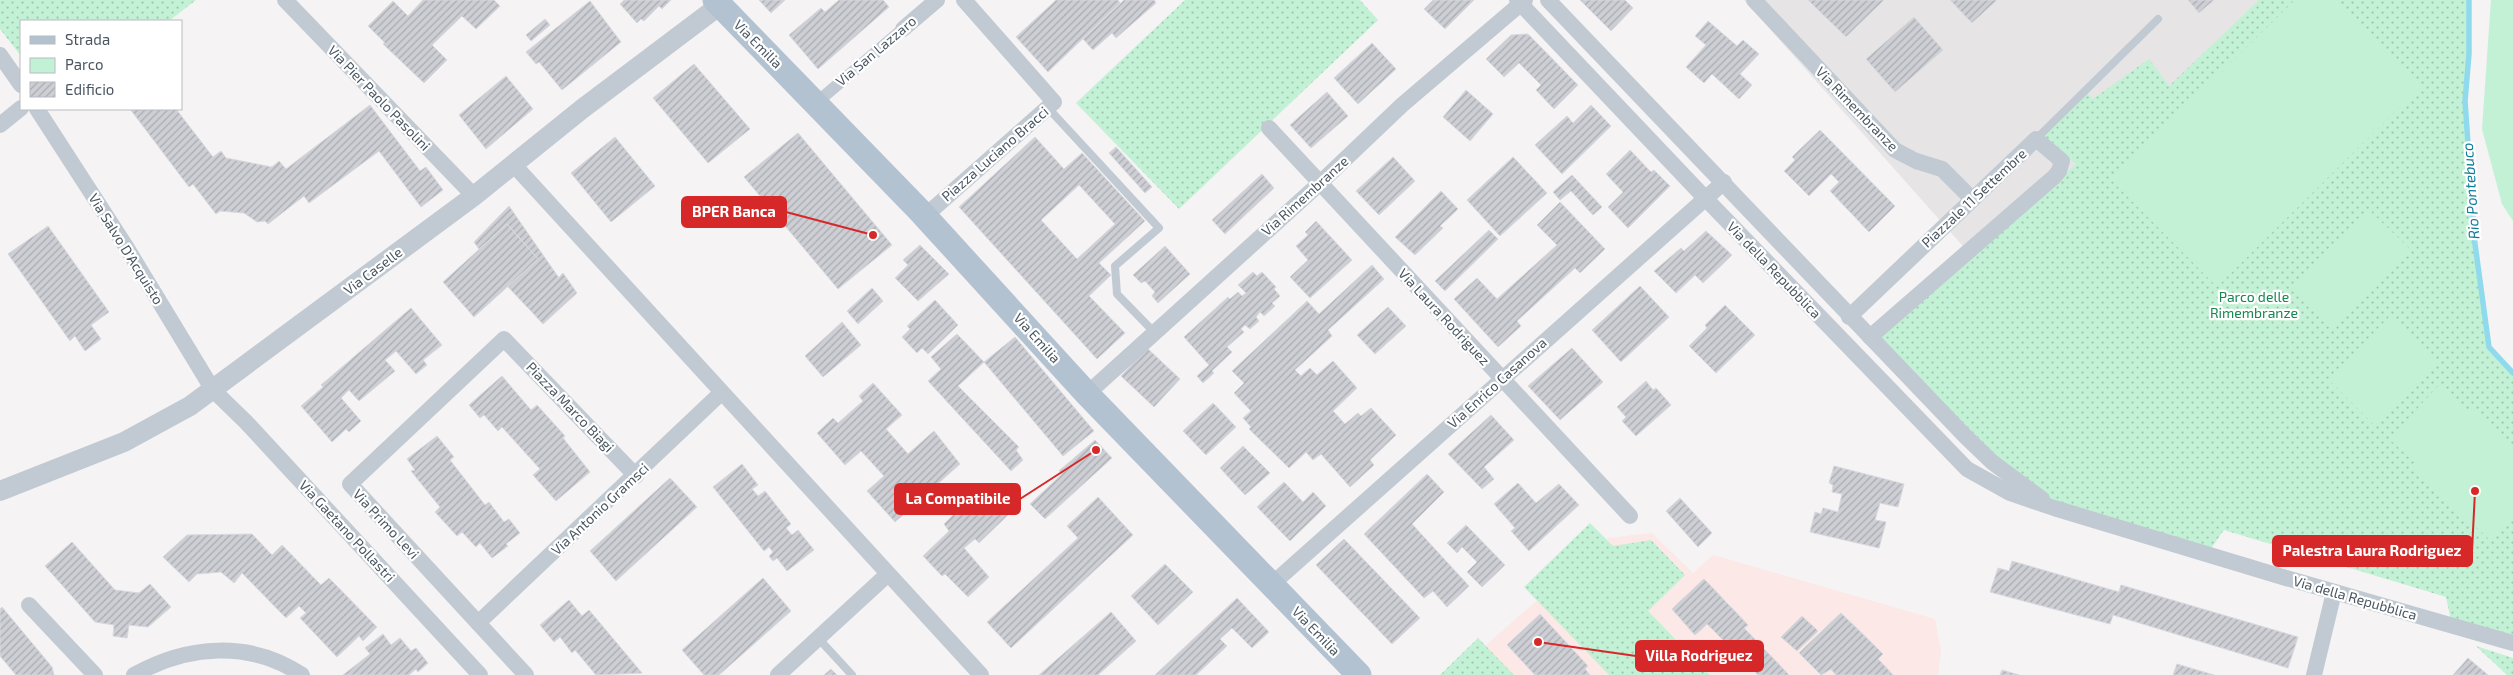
<svg xmlns="http://www.w3.org/2000/svg" width="2513" height="675" viewBox="0 0 2513 675" font-family="'Exo 2',sans-serif">
	<style>
		.education { fill: #e6e4e5 }
		.medical { fill: #fce8e6 }
		.green { fill: url(#green-dots) }
		.pitch { fill: #c3f1d5 }
		.lines { fill: none; stroke-linecap: round; stroke-linejoin: round }
		.stream { stroke: #90daee; stroke-width: 5.5 }
		.building { fill: url(#building-hatch); stroke: #d7d9de; fill-rule: evenodd }
		.service { stroke: #c1cad2; stroke-width: 8 }
		.pedestrian { stroke: #c1cad2; stroke-width: 12 }
		.minor { stroke: #c1cad2; stroke-width: 16 }
		.tertiary { stroke: #c1cad2; stroke-width: 20 }
		.primary { stroke: #b3c2d1; stroke-width: 25 }
		.labels { text-anchor: middle; stroke-width: 4.5; stroke-linejoin: round; paint-order: stroke }
		.street-label { font-size: 14px; fill: #4a5661; stroke: #fff }
		.park-label { font-size: 14px; fill: #17864f; stroke: #fff }
		.water-label { font-size: 15px; font-style: italic; fill: #0c7c9b; stroke: #fff }
		.leader { fill: none; stroke: #d62828; stroke-width: 2 }
		.callout-dot { fill: #d62828; stroke: #fff; stroke-width: 2 }
		.callout { fill: #d62828; stroke: #d62828; stroke-width: 2 }
		.callout-label { font-size: 15px; text-anchor: middle; font-weight: bold; fill: #fff }
	</style>
	<defs>
		<pattern id="green-dots" width="8" height="8" patternUnits="userSpaceOnUse" patternTransform="scale(1.25)"><rect width="8" height="8" fill="#c3f1d5"/><path d="M2 2h.1M6 6h.1" fill="none" stroke="#a0c6b0" stroke-width="1.8" stroke-linecap="round"/></pattern>
		<pattern id="building-hatch" width="6" height="6" patternUnits="userSpaceOnUse" patternTransform="scale(1.25)"><rect width="6" height="6" fill="#cdcfd5"/><path d="M-1 1l2-2M0 6l6-6M5 7l2-2" fill="none" stroke="#a8abb0"/></pattern>
	</defs>
	<rect width="100%" height="100%" fill="#f5f3f3"/>
	<!-- education -->
	<polygon class="education" points="1744,0 2297,0 1985,271"/>
	<!-- medical -->
	<polygon class="medical" points="1652,533 1693,573 1713,555 1935,619 1941,652 1938,675 1452,675 1608,538"/>
	<!-- green -->
	<g class="green">
		<polygon points="0,0 196,0 169,21 21,21 21,56 0,29"/>
		<polygon points="1185,0 1360,0 1378,20 1179,209 1076,103"/>
		<polygon points="2259,0 2469,0 2469,54 2465,101 2475,244 2489,347 2513,373 2513,643 2452,625 2446,597 2224,530 2207,554 2054,508 1992,462 1875,342 2076,164 2039,133 2083,89 2093,99 2149,59 2169,86"/>
		<polygon points="1590,523 1613,546 1651,540 1685,575 1648,611 1710,675 1609,675 1524,587"/>
		<polygon points="1478,638 1514,675 1440,675"/>
		<polygon points="2476,646 2513,658 2513,675 2507,675"/>
	</g>
	<!-- pitch -->
	<g class="pitch">
		<polygon points="2295,0 2333,0 2420,87 2217,287 2111,180"/>
		<polygon points="2491,0 2513,0 2513,221 2502,204 2482,129"/>
		<polygon points="2368,209 2411,250 2332,330 2292,290"/>
		<polygon points="2390,316 2436,361 2373,424 2328,379"/>
		<polygon points="2439,385 2469,413 2473,410 2513,448 2513,515 2490,540 2411,467 2414,462 2389,439"/>
	</g>
	<g class="lines">
		<!-- stream -->
		<polyline class="stream" points="2469,0 2469,54 2465,101 2475,244 2489,347 2513,373"/>
	</g>
	<!-- building -->
	<g class="building">
		<polygon points="423,0 494,0 500,6 476,29 462,16 432,45 447,60 424,83 383,44 385,43 368,26 393,1 408,16"/>
		<polygon points="624,0 671,0 662,9 659,6 644,21 641,19 637,23 620,4"/>
		<polygon points="759,0 785,0 771,13"/>
		<polygon points="839,0 883,0 889,7 818,69 789,35 821,8 825,12"/>
		<polygon points="1056,0 1118,0 1120,3 1048,72 1016,37"/>
		<polygon points="1124,0 1154,0 1156,3 1116,38 1112,33 1093,50 1083,39"/>
		<polygon points="1433,0 1474,0 1445,29 1424,9"/>
		<polygon points="1580,0 1625,0 1633,8 1611,31"/>
		<polygon points="1808,0 1884,0 1846,37"/>
		<polygon points="1950,0 1997,0 1972,23"/>
		<polygon points="2188,0 2214,0 2199,13"/>
		<polygon points="590,1 621,42 562,90 539,62 536,64 526,52"/>
		<polygon points="1914,17 1943,50 1895,92 1866,59"/>
		<polygon points="545,19 550,25 531,41 526,35"/>
		<polygon points="1708,21 1737,46 1743,40 1759,54 1740,74 1752,85 1739,99 1712,74 1704,83 1686,67 1706,45 1695,36"/>
		<polygon points="1528,34 1578,85 1554,109 1536,90 1541,85 1519,63 1504,77 1486,59 1511,35"/>
		<polygon points="1372,43 1396,69 1358,104 1334,78"/>
		<polygon points="694,64 750,129 708,163 653,98"/>
		<polygon points="506,76 533,109 486,149 459,115"/>
		<polygon points="1466,90 1493,114 1470,141 1443,117"/>
		<polygon points="1327,92 1348,116 1311,148 1290,125"/>
		<polygon points="370,105 420,171 426,167 443,190 421,207 379,151 309,203 304,196 268,224 265,221 257,222 244,213 220,211 216,214 193,184 189,187 130,109 176,109 213,157 221,151 226,158 272,167 279,161 286,169"/>
		<polygon points="1591,105 1611,126 1562,174 1535,145 1567,116 1573,123"/>
		<polygon points="1820,130 1895,206 1869,232 1830,191 1839,182 1831,174 1809,196 1784,171 1795,160 1792,157"/>
		<polygon points="798,133 892,245 838,289 744,177"/>
		<polygon points="615,137 655,186 611,222 571,173"/>
		<path d="M1035 137 1064 169 1082 153 1145 221 1099 263 1111 275 1089 296 1125 333 1097 359 959 207ZM1079 185 1115 224 1077 259 1041 220Z"/>
		<polygon points="1116,147 1152,187 1145,193 1109,153"/>
		<polygon points="1630,150 1651,172 1654,170 1670,186 1628,228 1608,207 1623,192 1606,174"/>
		<polygon points="1393,157 1415,181 1379,215 1356,191"/>
		<polygon points="1513,157 1547,193 1500,236 1467,200"/>
		<polygon points="1262,174 1274,188 1225,234 1212,220"/>
		<polygon points="1572,175 1602,207 1593,215 1571,191 1560,200 1553,192"/>
		<polygon points="1441,191 1458,209 1440,226 1443,228 1415,255 1395,237"/>
		<polygon points="1560,202 1605,249 1580,273 1575,268 1517,321 1521,326 1498,347 1454,299 1477,278 1497,299 1557,245 1537,225"/>
		<polygon points="509,206 559,278 529,309 508,287 538,259 507,224 479,249 474,242"/>
		<polygon points="1316,221 1352,260 1310,298 1290,277 1308,260 1296,246 1308,235 1305,232"/>
		<polygon points="507,224 538,259 474,317 443,282"/>
		<polygon points="48,226 109,312 91,325 101,339 85,351 75,336 70,341 8,254"/>
		<polygon points="1489,230 1498,239 1445,291 1435,281"/>
		<polygon points="1706,231 1732,255 1703,283 1695,275 1676,293 1654,271 1681,248 1684,251"/>
		<polygon points="920,245 949,274 918,301 895,278 908,265 903,260"/>
		<polygon points="1165,246 1190,274 1158,303 1152,296 1155,292 1145,281 1141,283 1133,275"/>
		<polygon points="1372,265 1384,279 1328,330 1332,336 1295,370 1301,376 1310,368 1317,375 1333,361 1357,388 1333,411 1345,424 1358,413 1361,416 1371,408 1396,435 1370,460 1374,465 1350,487 1321,454 1313,460 1306,452 1289,468 1249,429 1251,427 1243,418 1251,411 1234,393 1244,383 1232,371 1307,301 1319,314"/>
		<polygon points="1253,272 1257,276 1262,272 1276,287 1274,289 1280,296 1272,303 1275,306 1264,316 1260,312 1256,317 1259,321 1250,329 1245,325 1241,329 1244,332 1227,347 1232,352 1212,371 1214,373 1203,383 1197,376 1209,365 1184,337 1228,297 1230,299 1238,292 1242,296 1246,293 1238,285"/>
		<polygon points="563,273 577,293 543,324 529,309"/>
		<polygon points="1640,286 1669,317 1621,362 1592,330"/>
		<polygon points="872,288 883,301 858,324 847,311"/>
		<polygon points="935,300 958,325 928,354 922,348 917,353 902,337 910,329 907,326"/>
		<polygon points="1725,305 1755,335 1716,373 1689,346 1707,328 1705,325"/>
		<polygon points="1388,307 1406,326 1375,354 1357,335"/>
		<polygon points="411,308 442,345 423,360 427,365 416,374 396,351 385,360 395,371 359,401 349,390 341,398 361,421 349,432 346,429 332,442 301,406 323,387 321,385"/>
		<polygon points="842,322 861,345 823,377 805,356"/>
		<polygon points="957,334 984,362 958,386 1019,447 1016,450 1023,460 1011,471 928,381 941,369 931,357"/>
		<polygon points="1015,337 1094,431 1063,456 984,362"/>
		<polygon points="1147,348 1180,379 1154,407 1121,376"/>
		<polygon points="1572,348 1603,382 1560,420 1528,386"/>
		<polygon points="502,376 531,410 537,405 565,436 563,438 590,472 556,501 533,475 540,469 502,427 498,431 484,415 480,418 469,405"/>
		<polygon points="1646,381 1653,390 1656,388 1671,405 1636,436 1622,421 1626,417 1617,407"/>
		<polygon points="873,383 902,415 886,429 908,454 934,431 960,464 895,522 867,491 884,476 861,451 845,465 817,433 833,418 838,423 863,401 859,396"/>
		<polygon points="1213,403 1236,427 1206,455 1183,431"/>
		<polygon points="1491,415 1514,440 1484,467 1494,479 1482,489 1448,454"/>
		<polygon points="437,436 454,457 450,460 485,505 489,502 504,522 509,519 520,533 506,544 508,546 492,558 480,543 476,547 462,532 457,536 435,512 440,507 411,471 415,470 407,459"/>
		<polygon points="1095,440 1112,458 1045,519 1030,504 1062,474 1059,471"/>
		<polygon points="1243,446 1270,473 1245,495 1220,468"/>
		<polygon points="742,464 758,485 752,489 758,496 765,491 791,524 786,528 792,535 798,530 814,550 787,571 777,558 773,561 769,556 773,552 769,547 764,551 713,487"/>
		<polygon points="1834,466 1904,484 1898,507 1880,503 1875,520 1886,522 1879,548 1810,532 1815,512 1821,514 1823,508 1838,512 1842,494 1832,492 1833,485 1829,483"/>
		<polygon points="1427,474 1444,492 1412,524 1469,586 1447,607 1433,591 1424,598 1364,534"/>
		<polygon points="670,478 697,507 616,581 590,551"/>
		<polygon points="1284,482 1303,502 1313,492 1326,506 1290,541 1257,507"/>
		<polygon points="1518,483 1536,503 1559,484 1579,505 1529,551 1511,531 1515,528 1494,504"/>
		<polygon points="988,488 1011,512 979,543 975,539 964,548 989,577 968,597 945,574 942,576 923,556 949,531 944,524 954,514 957,516"/>
		<polygon points="1098,497 1133,535 1011,648 987,622 1078,538 1067,526"/>
		<polygon points="1680,498 1712,533 1698,547 1666,511"/>
		<polygon points="1466,525 1505,565 1482,587 1467,572 1477,562 1462,547 1457,553 1447,543"/>
		<polygon points="252,534 272,555 282,545 321,585 329,578 377,627 363,641 359,636 337,657 300,618 306,613 299,606 286,618 242,573 234,583 221,572 197,574 189,582 163,557 187,535"/>
		<polygon points="1344,539 1420,618 1392,644 1316,565"/>
		<polygon points="72,542 115,590 139,593 150,584 171,607 148,627 129,625 127,638 113,636 114,625 95,622 45,566"/>
		<polygon points="2012,561 2119,592 2121,585 2298,637 2288,668 2113,615 2110,624 1990,592 1998,568 2009,571"/>
		<polygon points="1165,564 1193,592 1158,625 1131,596"/>
		<polygon points="763,578 791,611 719,675 704,675 682,650"/>
		<polygon points="1704,579 1748,625 1744,628 1789,675 1758,675 1707,624 1695,635 1672,609"/>
		<polygon points="1704,579 1748,625 1744,628 1789,675 1758,675 1707,624 1695,635 1672,609"/>
		<polygon points="1237,598 1269,632 1252,648 1232,628 1220,639 1227,646 1196,675 1155,675"/>
		<polygon points="569,600 582,616 589,610 642,673 596,675 575,650 572,653 560,637 554,642 540,625"/>
		<polygon points="2,607 52,667 54,675 16,675 0,656 0,609"/>
		<polygon points="1111,612 1136,641 1098,675 1039,675"/>
		<polygon points="1841,613 1883,654 1878,659 1893,675 1836,675 1831,669 1821,675 1799,653"/>
		<polygon points="1841,613 1883,654 1878,659 1893,675 1836,675 1831,669 1821,675 1799,653"/>
		<polygon points="1540,614 1588,666 1585,669 1590,675 1535,675 1507,645"/>
		<polygon points="1802,616 1818,631 1797,651 1781,637"/>
		<polygon points="383,634 391,645 400,638 411,651 416,648 428,663 418,672 416,669 409,675 343,675 370,654 365,648"/>
		<polygon points="2468,658 2488,675 2453,675"/>
		<polygon points="2177,664 2214,675 2173,675"/>
		<polygon points="831,669 837,675 824,675"/>
		<polygon points="2002,670 2019,675 2000,675"/>
	</g>
	<g class="lines">
		<!-- service -->
		<g class="service">
			<polyline points="1048,108 1159,228 1115,266 1117,294 1154,332"/>
			<polyline points="2036,139 2158,19"/>
			<polyline points="818,638 852,675"/>
		</g>
		<!-- pedestrian -->
		<polyline class="pedestrian" points="816,103 903,29"/>
		<!-- minor -->
		<g class="minor">
			<polyline points="285,0 474,196"/>
			<polyline points="1517,0 1705,198 1967,469 2010,493 2054,508 2286,578 2513,643"/>
			<polyline points="1548,0 1965,436 1992,462 2042,499"/>
			<polyline points="1754,0 1895,150 1916,161 1942,169 1972,199"/>
			<polyline points="903,29 937,0"/>
			<polyline points="0,55 21,85"/>
			<polyline points="37,109 125,245 213,390 246,422 480,675"/>
			<polyline points="0,125 21,108"/>
			<polyline points="1269,128 1630,516"/>
			<polyline points="514,165 981,675"/>
			<polyline points="925,216 1054,102 964,0"/>
			<polyline points="1849,317 2036,139 2062,161 2059,171 2054,177 1870,337"/>
			<polyline points="1087,394 1319,184 1402,105 1525,0"/>
			<polyline points="1271,585 1724,182"/>
			<polyline points="29,605 95,675"/>
			<polyline points="478,623 721,393"/>
			<path d="M134 675C187 645 250 640 302 675"/>
			<polyline points="526,675 350,484 504,339 636,476"/>
			<polyline points="778,675 888,574"/>
			<polyline points="2314,675 2334,592"/>
		</g>
		<!-- tertiary -->
		<polyline class="tertiary" points="0,491 124,442 190,406 474,196 582,109 720,5"/>
		<!-- primary -->
		<polyline class="primary" points="715,0 920,211 1087,394 1359,675"/>
	</g>
	<g class="labels">
		<!-- street labels -->
		<g class="street-label">
			<text transform="translate(758 44) rotate(45)" y="5">Via Emilia</text>
			<text transform="translate(876 51) rotate(-40)" y="5">Via San Lazzaro</text>
			<text transform="translate(379 98) rotate(46)" y="5">Via Pier Paolo Pasolini</text>
			<text transform="translate(1857 109) rotate(46)" y="5">Via Rimembranze</text>
			<text transform="translate(995 154) rotate(-41)" y="5">Piazza Luciano Bracci</text>
			<text transform="translate(1305 196) rotate(-42)" y="5">Via Rimembranze</text>
			<text transform="translate(1974 198) rotate(-43)" y="5">Piazzale 11 Settembre</text>
			<text transform="translate(126 249) rotate(58)" y="5">Via Salvo D'Acquisto</text>
			<text transform="translate(1774 270) rotate(46)" y="5">Via della Repubblica</text>
			<text transform="translate(373 271) rotate(-37)" y="5">Via Caselle</text>
			<text transform="translate(1444 317) rotate(47)" y="5">Via Laura Rodriguez</text>
			<text transform="translate(1037 338) rotate(48)" y="5">Via Emilia</text>
			<text transform="translate(1497 383) rotate(-42)" y="5">Via Enrico Casanova</text>
			<text transform="translate(570 407) rotate(46)" y="5">Piazza Marco Biagi</text>
			<text transform="translate(600 509) rotate(-43)" y="5">Via Antonio Gramsci</text>
			<text transform="translate(386 524) rotate(47)" y="5">Via Primo Levi</text>
			<text transform="translate(347 531) rotate(47)" y="5">Via Gaetano Pollastri</text>
			<text transform="translate(2355 598) rotate(16)" y="5">Via della Repubblica</text>
			<text transform="translate(1316 631) rotate(46)" y="5">Via Emilia</text>
		</g>
		<!-- park labels -->
		<g class="park-label">
			<text x="2254" y="302">Parco delle<tspan x="2254" dy="16">Rimembranze</tspan></text>
		</g>
		<!-- water labels -->
		<g class="water-label">
			<text transform="translate(2471 191) rotate(-94)" y="5">Rio Pontebuco</text>
		</g>
	</g>
	<!-- callouts -->
	<path class="leader" d="M873 235L786 212M1096 450L1020 499M2475 491L2472 551M1538 642L1636 656"/>
	<g class="callout-dot">
		<circle cx="873" cy="235" r="5"/>
		<circle cx="1096" cy="450" r="5"/>
		<circle cx="2475" cy="491" r="5"/>
		<circle cx="1538" cy="642" r="5"/>
	</g>
	<g class="callout">
		<rect x="682" y="197" width="104" height="30" rx="5"/>
		<rect x="895" y="484" width="125" height="30" rx="5"/>
		<rect x="2273" y="536" width="199" height="30" rx="5"/>
		<rect x="1636" y="641" width="127" height="30" rx="5"/>
	</g>
	<g class="callout-label">
		<text x="734" y="217">BPER Banca</text>
		<text x="958" y="504">La Compatibile</text>
		<text x="2372" y="556">Palestra Laura Rodriguez</text>
		<text x="1699" y="661">Villa Rodriguez</text>
	</g>
	<!-- legend -->
	<rect x="20" y="20" width="162" height="90" fill="#ffffff" stroke="#b7bbc0"/>
	<rect x="30" y="36" width="25" height="8" fill="#b3c2d1" stroke="#b7bbc0"/>
	<text x="65" y="45" font-size="15" fill="#4a5661">Strada</text>
	<rect x="30" y="58" width="25" height="15" fill="#c3f1d5" stroke="#b7bbc0"/>
	<text x="65" y="70" font-size="15" fill="#4a5661">Parco</text>
	<rect x="30" y="82" width="25" height="15" fill="url(#building-hatch)" stroke="#b7bbc0"/>
	<text x="65" y="95" font-size="15" fill="#4a5661">Edificio</text>
</svg>
